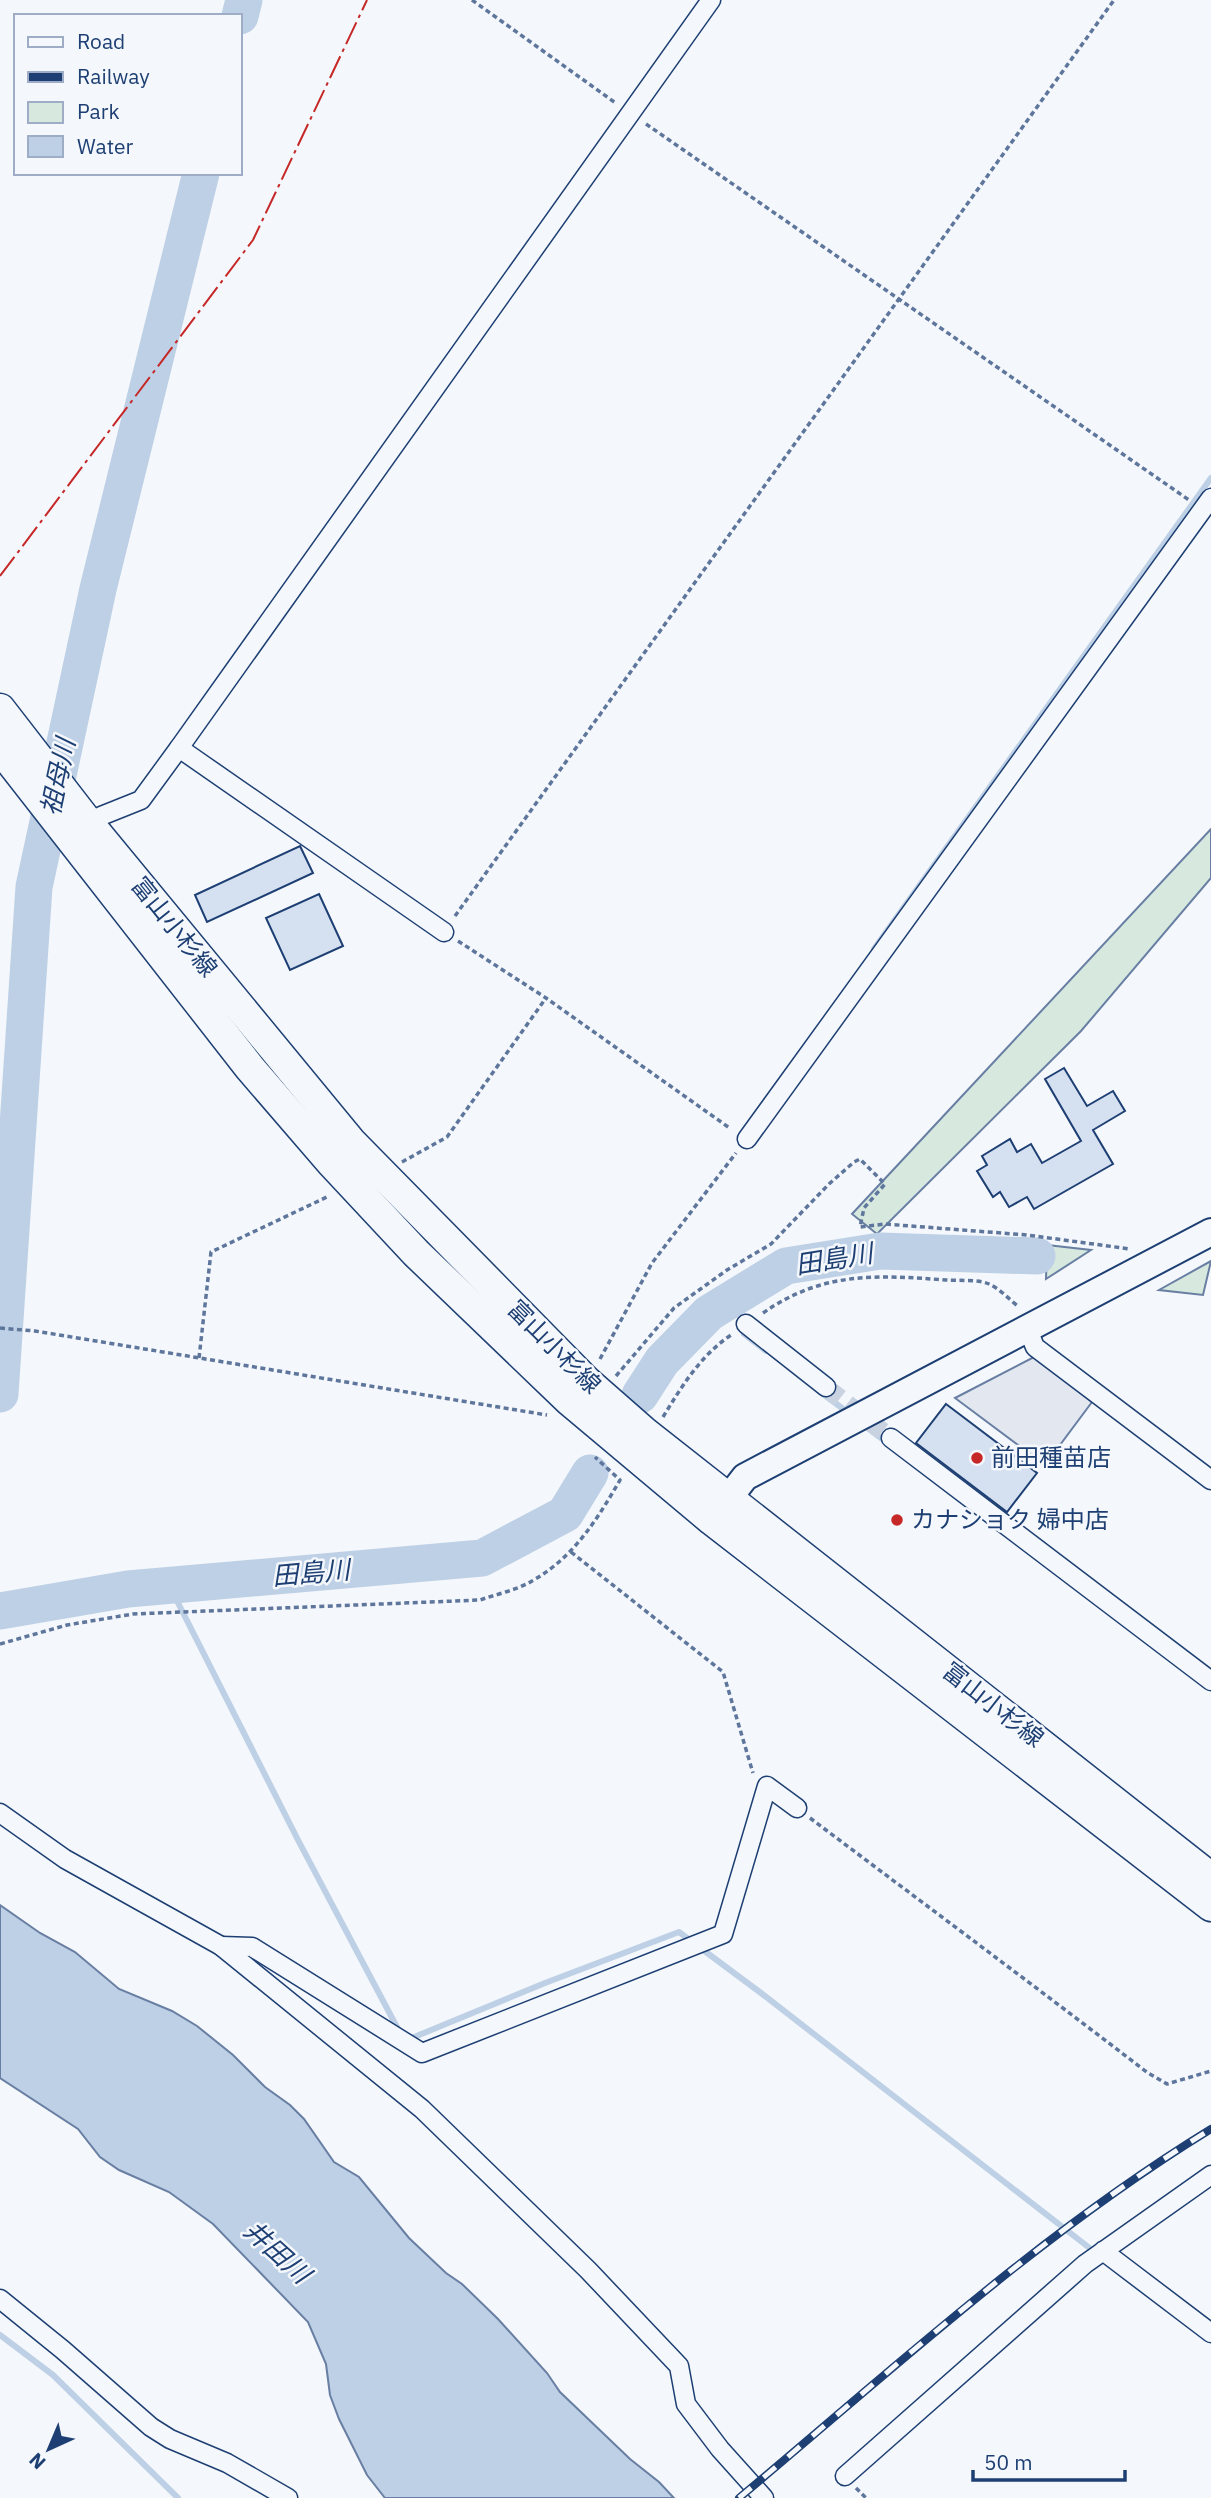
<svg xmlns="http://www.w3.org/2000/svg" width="1211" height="2498" viewBox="0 0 1211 2498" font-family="'IBM Plex Sans','Noto Sans JP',sans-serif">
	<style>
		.green { fill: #d7e8df; stroke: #687fa3; stroke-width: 2 }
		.parking { fill: #e3e8f0; stroke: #687fa3; stroke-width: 2 }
		.water { fill: #bed0e5; stroke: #687fa3; stroke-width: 2 }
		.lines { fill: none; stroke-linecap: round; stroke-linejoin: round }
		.stream { stroke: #bed0e5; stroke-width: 6 }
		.river { stroke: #bed0e5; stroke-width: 37 }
		.building { fill: #d5e0f0; stroke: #1d3f73; stroke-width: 2 }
		.street-tunnel { stroke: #c9d2e0; stroke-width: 18; stroke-dasharray: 18 9; stroke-linecap: butt }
		.street-casing { stroke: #1d3f73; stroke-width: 21 }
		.secondary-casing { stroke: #1d3f73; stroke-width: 30 }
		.primary-casing { stroke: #1d3f73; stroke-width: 33 }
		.path { stroke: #5e769c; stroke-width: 3.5; stroke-dasharray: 5 3.5; stroke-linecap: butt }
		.street { stroke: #f4f7fb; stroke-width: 18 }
		.secondary { stroke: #f4f7fb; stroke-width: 26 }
		.primary { stroke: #f4f7fb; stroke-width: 30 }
		.rail-casing { stroke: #1d3f73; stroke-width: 8 }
		.rail { stroke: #f4f7fb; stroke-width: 5; stroke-dasharray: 16; stroke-linecap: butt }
		.power { stroke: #c62828; stroke-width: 2; stroke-dasharray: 24 5 3.5 5; stroke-linecap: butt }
		.poi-dot { fill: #c62828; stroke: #f4f7fb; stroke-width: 2.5 }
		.labels { text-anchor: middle; stroke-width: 5; stroke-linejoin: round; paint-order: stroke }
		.street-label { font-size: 24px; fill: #1d3f73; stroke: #f4f7fb }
		.poi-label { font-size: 24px; fill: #1d3f73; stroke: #f4f7fb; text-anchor: start }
		.water-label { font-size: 26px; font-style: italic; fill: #1d3f73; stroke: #f4f7fb }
	</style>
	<rect width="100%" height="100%" fill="#f4f7fb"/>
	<!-- green -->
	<g class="green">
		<polygon points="1211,829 1211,878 1081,1031 877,1234 852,1214"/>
		<polygon points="1047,1245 1091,1250 1046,1279"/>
		<polygon points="1211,1261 1203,1295 1159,1290"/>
	</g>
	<!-- parking -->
	<polygon class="parking" points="1036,1356 1092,1402 1045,1465 955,1398"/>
	<!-- water -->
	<polygon class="water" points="0,1905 40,1933 75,1952 119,1989 172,2011 197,2026 233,2055 265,2087 290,2105 304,2119 334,2162 359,2177 409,2238 446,2273 462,2284 498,2319 547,2373 560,2392 630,2459 659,2482 674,2498 385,2498 367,2475 339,2419 330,2395 326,2364 308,2322 213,2224 169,2192 119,2170 100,2157 78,2129 0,2078"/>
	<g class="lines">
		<!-- stream -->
		<g class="stream">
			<polyline points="874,949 1211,478"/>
			<polyline points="744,1334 766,1351"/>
			<polyline points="819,1391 850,1414"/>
			<polyline points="861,1423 889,1444"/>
			<polyline points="170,1587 298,1840 399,2031"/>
			<polyline points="407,2040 545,1983 679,1932 761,1993 1096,2253"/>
			<polyline points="0,2335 53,2375 178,2498"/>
		</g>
		<!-- river -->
		<g class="river">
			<polyline points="240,16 244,0"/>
			<polyline points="0,1394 34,887 98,589 201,173"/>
			<polyline points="640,1395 662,1361 709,1313 786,1266 880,1251 1037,1256"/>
			<polyline points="0,1611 128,1589 482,1558 565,1514 590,1473"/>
		</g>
	</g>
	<!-- building -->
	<g class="building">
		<polygon points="300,846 313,873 207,922 195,895"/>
		<polygon points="319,894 343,946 290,970 266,918"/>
		<polygon points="1064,1068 1087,1106 1113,1091 1125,1111 1093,1130 1113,1164 1034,1209 1027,1197 1009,1207 1000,1192 993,1197 977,1171 987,1165 982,1156 1010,1139 1017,1152 1031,1144 1042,1163 1081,1141 1045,1079"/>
		<polygon points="946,1404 1037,1473 1007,1512 916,1443"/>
	</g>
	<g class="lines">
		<!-- street-tunnel -->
		<polyline class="street-tunnel" points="826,1387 891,1438"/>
		<defs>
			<g id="street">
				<polyline points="179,748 711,0"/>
				<polyline points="89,824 101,816 141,800 179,748 444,932"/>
				<polyline points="747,1139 1211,498"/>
				<polyline points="746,1324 826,1387"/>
				<polyline points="1027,1327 1035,1347 1211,1480"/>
				<polyline points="891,1438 1211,1681"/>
				<polyline points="0,1813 65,1859 221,1946 422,2109 588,2270 679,2366 686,2404 720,2449 764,2498"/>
				<polyline points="221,1946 252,1947 422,2053 723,1934 767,1786 797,1808"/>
				<polyline points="1103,2251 1211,2333"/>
				<polyline points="0,2299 63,2350 151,2427 170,2439 227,2463 288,2498"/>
				<polyline points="845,2476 1085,2264 1211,2175"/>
			</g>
			<polyline id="secondary" points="717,1513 745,1477 1211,1232"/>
			<g id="primary">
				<polyline points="0,709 89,824 351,1142 587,1382 644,1432 1211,1878"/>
				<polyline points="0,748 250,1068 331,1162 416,1253 569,1400 712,1520 1211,1906"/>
			</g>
		</defs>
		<!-- street casing -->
		<use href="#street" class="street-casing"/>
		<!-- secondary casing -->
		<use href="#secondary" class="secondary-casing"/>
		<!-- primary casing -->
		<use href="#primary" class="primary-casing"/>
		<!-- path -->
		<g class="path">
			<polyline points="472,0 617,104"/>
			<polyline points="646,124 1189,500"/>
			<polyline points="455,916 1114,0"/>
			<polyline points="458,941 546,998 731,1129"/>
			<polyline points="402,1162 447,1137 546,998"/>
			<path d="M763 1313C823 1271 877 1275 946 1280 959 1281 977 1279 989 1284 999 1288 1011 1301 1019 1307"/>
			<polyline points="0,1328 35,1331 547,1415"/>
			<polyline points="199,1358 211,1252 329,1196"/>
			<polyline points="600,1359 652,1263 736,1153"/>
			<polyline points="616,1376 674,1308 727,1270 771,1244 829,1184 854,1162 860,1159 885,1184 864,1208 860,1227 885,1224 1027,1235 1130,1249"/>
			<path d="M663 1417C682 1386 700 1356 731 1335"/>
			<polyline points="571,1552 723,1672 753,1773"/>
			<path d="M0 1644 67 1625 133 1614 480 1600C497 1594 517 1590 532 1581 573 1558 597 1520 620 1480L595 1457"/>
			<path d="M810 1818C923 1903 1036 1987 1148 2073L1167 2084 1211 2071"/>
			<polyline points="856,2488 866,2498"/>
		</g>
		<!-- street -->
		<use href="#street" class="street"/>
		<!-- secondary -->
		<use href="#secondary" class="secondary"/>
		<!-- primary -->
		<use href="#primary" class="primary"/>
		<defs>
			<path id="rail" d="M739 2498C892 2370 1041 2233 1211 2129"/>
		</defs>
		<!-- rail casing -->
		<use href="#rail" class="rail-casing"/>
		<!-- rail -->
		<use href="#rail" class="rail"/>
		<!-- power -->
		<polyline class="power" points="0,576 253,240 367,0"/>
	</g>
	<!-- markers -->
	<g class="poi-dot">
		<circle cx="977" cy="1458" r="7"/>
		<circle cx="897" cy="1520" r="7"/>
	</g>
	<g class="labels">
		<!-- street labels -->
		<g class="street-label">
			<text transform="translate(174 927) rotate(51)" y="8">富山小杉線</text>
			<text transform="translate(554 1347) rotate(45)" y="8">富山小杉線</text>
			<text transform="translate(993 1705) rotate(38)" y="8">富山小杉線</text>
		</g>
		<!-- poi labels -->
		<g class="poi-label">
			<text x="991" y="1466">前田種苗店</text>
			<text x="911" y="1528">カナショク 婦中店</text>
		</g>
		<!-- water labels -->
		<g class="water-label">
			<text transform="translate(58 777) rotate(-78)" y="9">祖母川</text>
			<text transform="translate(834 1259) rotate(-9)" y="9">田島川</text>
			<text transform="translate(311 1573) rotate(-5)" y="9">田島川</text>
			<text transform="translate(277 2252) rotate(42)" y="9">井田川</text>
		</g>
	</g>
	<!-- legend -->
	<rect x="14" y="14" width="228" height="161" fill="#f4f7fb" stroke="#9eadc5" stroke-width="2"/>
	<rect x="28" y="37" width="35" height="10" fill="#f4f7fb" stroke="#9eadc5" stroke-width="2"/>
	<text x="77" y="49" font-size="21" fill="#1d3f73">Road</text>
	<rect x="28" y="72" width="35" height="10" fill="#1d3f73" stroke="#9eadc5" stroke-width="2"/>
	<text x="77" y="84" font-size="21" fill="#1d3f73">Railway</text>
	<rect x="28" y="102" width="35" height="21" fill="#d7e8df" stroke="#9eadc5" stroke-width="2"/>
	<text x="77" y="119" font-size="21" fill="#1d3f73">Park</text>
	<rect x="28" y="136" width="35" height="21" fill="#bed0e5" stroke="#9eadc5" stroke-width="2"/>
	<text x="77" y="154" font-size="21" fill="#1d3f73">Water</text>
	<!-- north arrow -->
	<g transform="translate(49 2449) rotate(224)" stroke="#f4f7fb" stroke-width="5" paint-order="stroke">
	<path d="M0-5L12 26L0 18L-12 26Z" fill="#1d3f73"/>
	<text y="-10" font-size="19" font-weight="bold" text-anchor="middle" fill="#1d3f73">N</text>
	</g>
	<!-- scale -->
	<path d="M973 2470v10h152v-10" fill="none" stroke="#1d3f73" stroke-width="3.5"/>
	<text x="984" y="2470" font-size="21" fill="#1d3f73" stroke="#f4f7fb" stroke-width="5" paint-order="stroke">50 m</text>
</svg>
